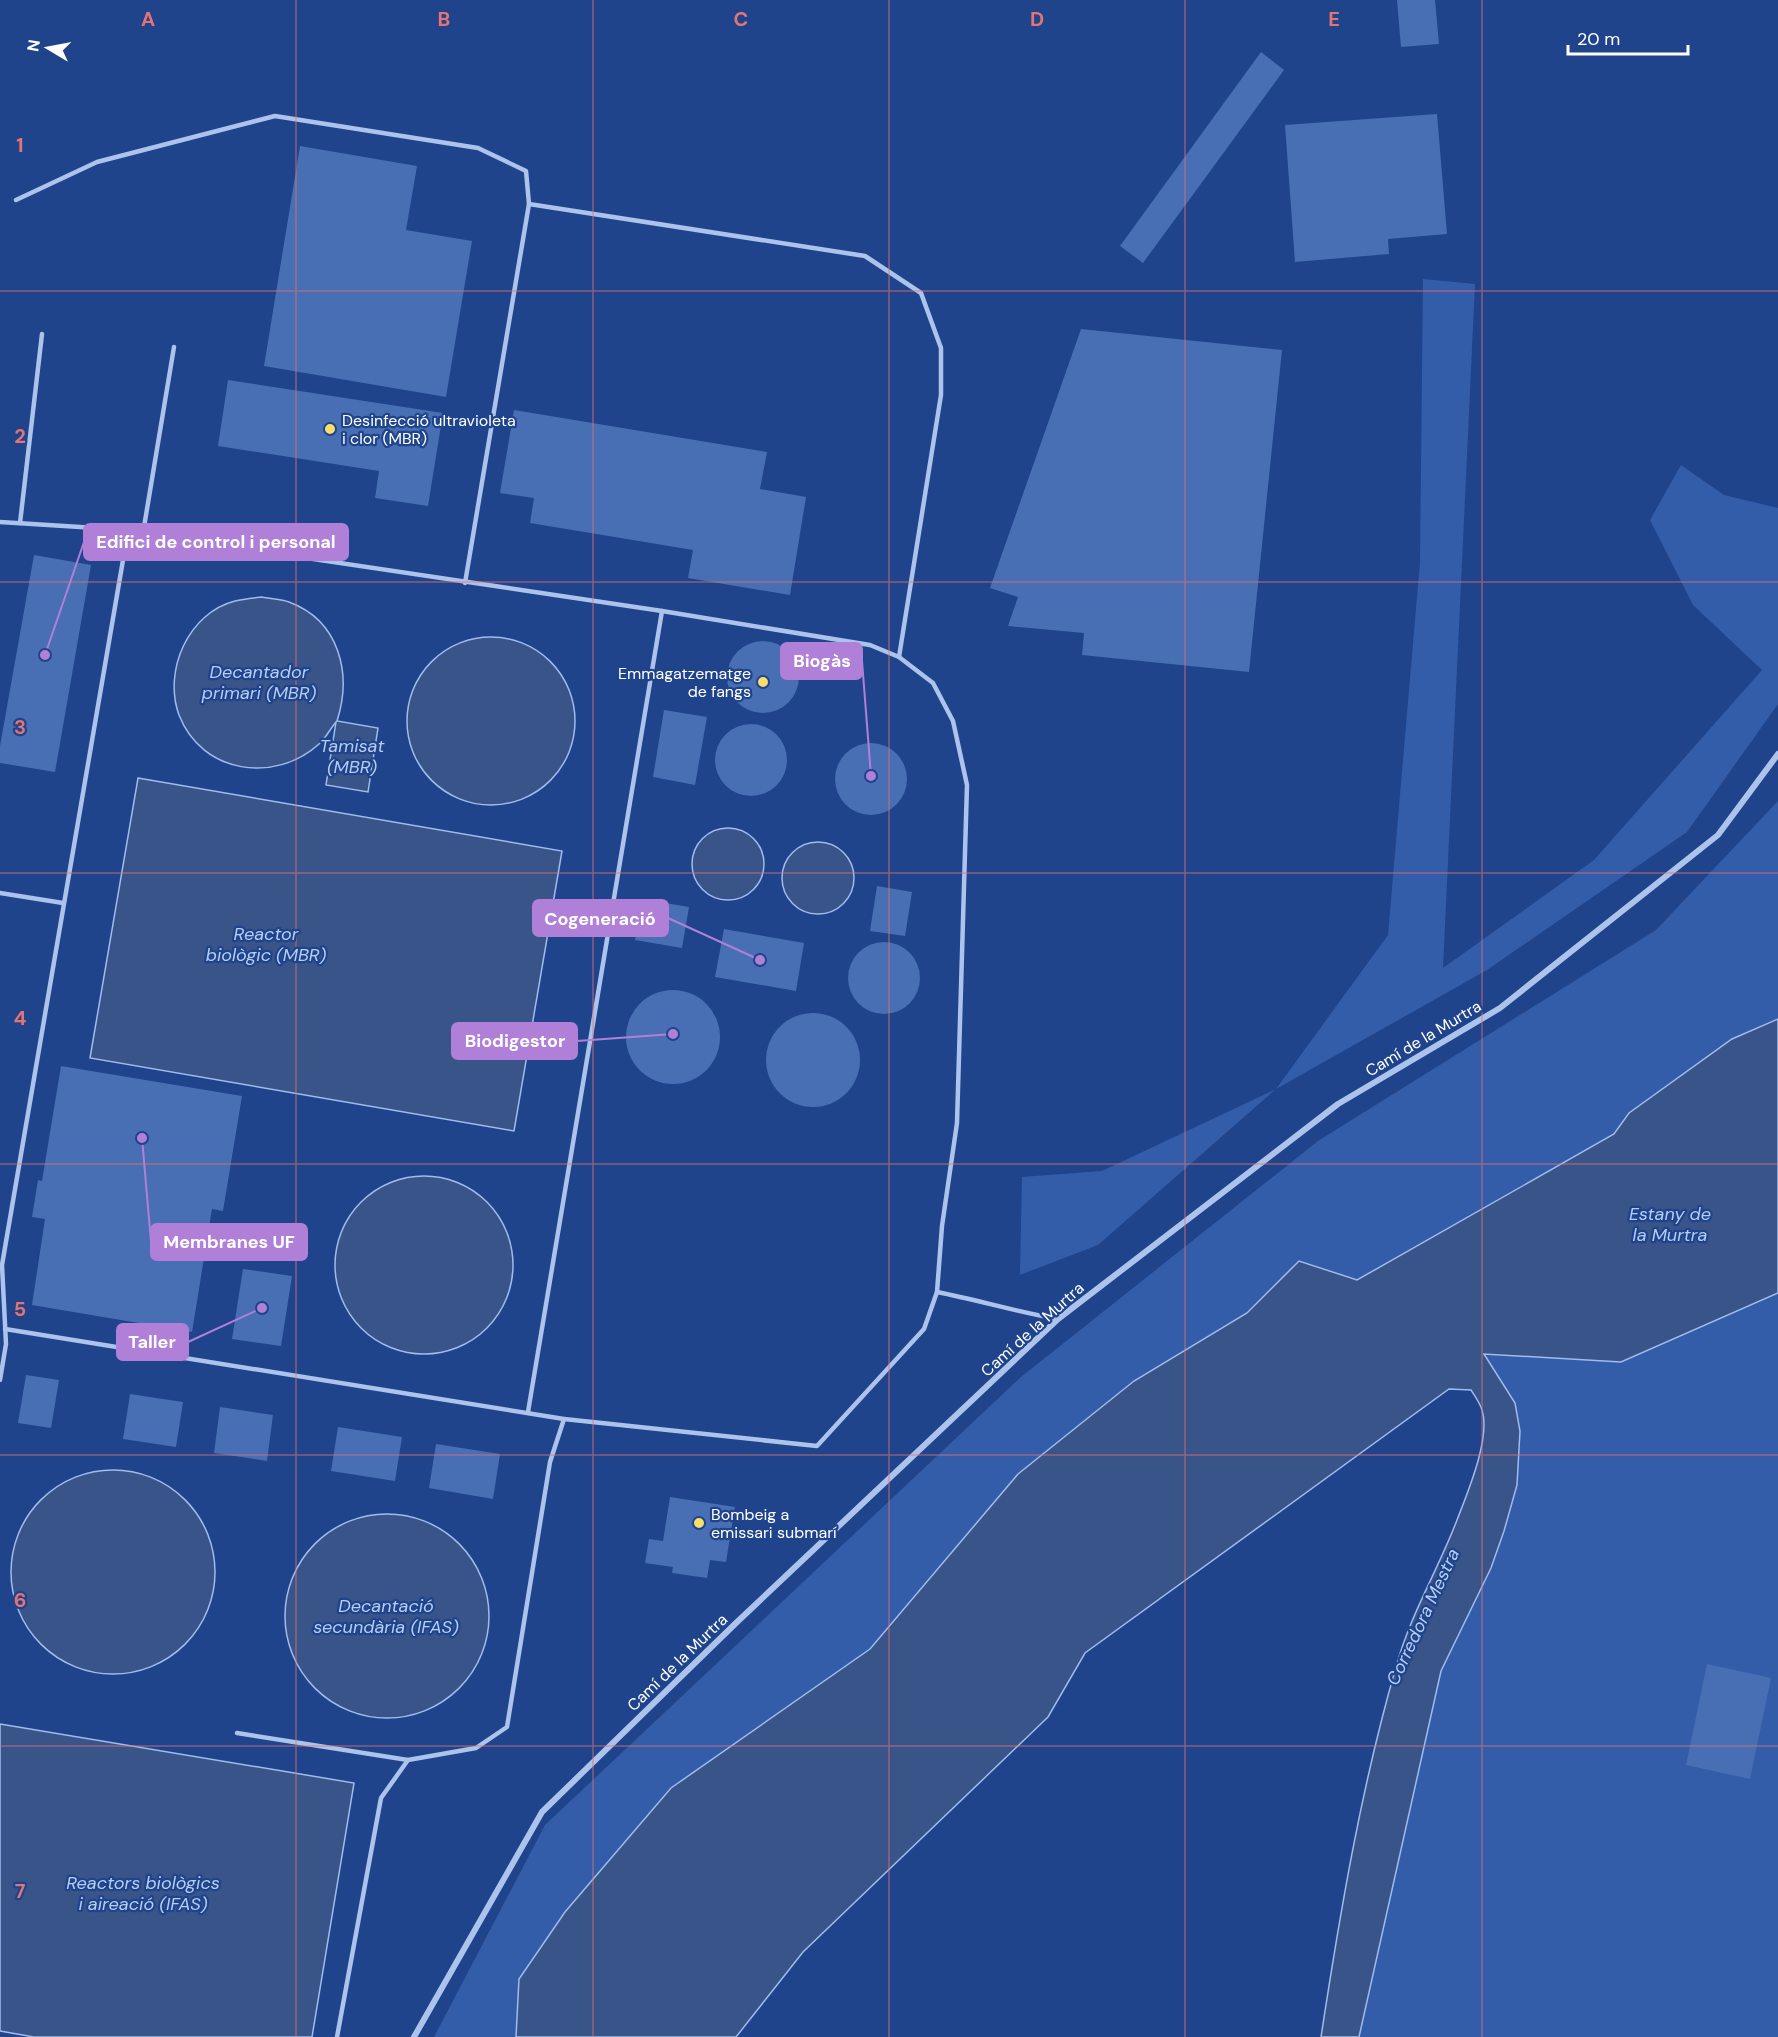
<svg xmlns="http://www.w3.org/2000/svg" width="1778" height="2037" viewBox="0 0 1778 2037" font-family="'DM Sans',sans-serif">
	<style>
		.green { fill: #335da9 }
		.water { fill: #395489; stroke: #a0bced; stroke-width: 1.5 }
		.building { fill: #486eb3 }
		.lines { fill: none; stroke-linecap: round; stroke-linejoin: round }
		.lane { stroke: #acc3ec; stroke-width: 4.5 }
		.street { stroke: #acc3ec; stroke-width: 6 }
		.grid { fill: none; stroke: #e47373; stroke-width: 1.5; stroke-opacity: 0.55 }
		.poi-dot { fill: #fade6c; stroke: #1f448c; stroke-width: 2 }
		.labels { text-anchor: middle; stroke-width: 4.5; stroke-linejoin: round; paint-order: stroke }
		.poi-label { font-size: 16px; fill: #fff; stroke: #1f448c; text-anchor: start }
		.street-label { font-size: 16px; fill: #fff; stroke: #1f448c }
		.water-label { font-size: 18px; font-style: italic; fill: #b8cdf3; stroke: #1f448c }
		.grid-label { font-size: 20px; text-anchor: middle; font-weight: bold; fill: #e47373; stroke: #1f448c; stroke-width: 4.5; stroke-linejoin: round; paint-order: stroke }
		.leader { fill: none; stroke: #b080d9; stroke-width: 2 }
		.callout-dot { fill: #b080d9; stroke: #1f448c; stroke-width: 2 }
		.callout { fill: #b080d9; stroke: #b080d9; stroke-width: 2 }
		.callout-label { font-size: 18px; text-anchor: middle; font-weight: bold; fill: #fff }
	</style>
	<rect width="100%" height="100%" fill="#1f448c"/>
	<!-- green -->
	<g class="green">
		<polygon points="1423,279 1475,284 1443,968 1594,860 1762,670 1693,605 1650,520 1681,465 1724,495 1778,508 1778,704 1687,832 1487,970 1276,1089 1098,1245 1020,1275 1022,1177 1102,1171 1276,1089 1388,935 1420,562"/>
		<polygon points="1778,801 1778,1019 1732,1040 1629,1113 1614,1134 1357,1280 1299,1261 1247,1313 1134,1381 1018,1474 870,1649 671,1788 519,1979 516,2037 434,2037 545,1825 1021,1377 1318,1141 1656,930"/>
		<polygon points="1778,1293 1778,2037 1359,2037 1441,1671 1491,1568 1504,1531 1515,1403 1484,1353 1621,1362"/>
	</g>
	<!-- water -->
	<g class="water">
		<path d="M262 597C271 599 281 599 289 602 340 621 352 674 337 721L378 728 368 792 326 785 336 722C330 729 326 738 319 744 275 784 202 774 179 715 163 671 188 613 235 601 243 599 253 598 262 597Z"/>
		<circle cx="491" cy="721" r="84"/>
		<polygon points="138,778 562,851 514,1131 90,1058"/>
		<circle cx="728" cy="864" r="36"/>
		<circle cx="818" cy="878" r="36"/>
		<path d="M1778 1019V1293L1621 1362 1484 1354 1515 1403 1520 1431 1517 1485 1504 1531 1491 1568 1441 1671 1359 2037H1321C1340 1913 1361 1788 1396 1667 1410 1615 1438 1570 1457 1520 1467 1494 1491 1438 1482 1410 1480 1403 1475 1396 1471 1390L1449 1389 1085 1653 1048 1717 803 1952 736 2037H516L519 1979 565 1912 671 1788 870 1649 1018 1474 1134 1381 1247 1313 1299 1261 1357 1280 1614 1134 1629 1113 1732 1039Z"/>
		<circle cx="424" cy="1265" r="89"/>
		<circle cx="113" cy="1572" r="102"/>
		<circle cx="387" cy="1616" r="102"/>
		<polygon points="0,1724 354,1783 312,2037 34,2037 0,2031"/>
	</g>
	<!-- building -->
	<g class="building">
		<polygon points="1397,0 1435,0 1439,44 1401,47"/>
		<polygon points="1261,52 1284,70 1143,263 1120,246"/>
		<polygon points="1437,114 1447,234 1388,239 1389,254 1295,262 1285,125"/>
		<polygon points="300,146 417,166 406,230 472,241 446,397 264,366"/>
		<polygon points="1081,329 1282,350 1249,672 1082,655 1084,633 1008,626 1018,597 990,588"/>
		<polygon points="228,380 443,413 428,506 375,498 379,471 218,446"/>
		<polygon points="514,410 767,452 760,489 806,497 790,595 688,578 693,550 530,523 534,498 500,493"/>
		<polygon points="34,555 91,565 55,772 0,763 0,746"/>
		<circle cx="763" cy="677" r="36"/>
		<polygon points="664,710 707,717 695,785 653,777"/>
		<circle cx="751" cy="760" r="36"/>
		<circle cx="871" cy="779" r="36"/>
		<polygon points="877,886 912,892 905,936 870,931"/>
		<polygon points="642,899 689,907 682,948 635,940"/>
		<polygon points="724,929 804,943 796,991 715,977"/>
		<circle cx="884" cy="978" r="36"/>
		<circle cx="673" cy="1037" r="47"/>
		<circle cx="813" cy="1060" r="47"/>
		<polygon points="61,1066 242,1096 223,1211 212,1209 192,1332 32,1305 45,1219 32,1217 38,1180 42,1181"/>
		<polygon points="243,1269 292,1276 281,1346 232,1339"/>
		<polygon points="26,1375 59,1380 51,1428 18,1423"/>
		<polygon points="130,1394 183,1402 176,1447 123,1439"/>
		<polygon points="220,1407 273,1415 267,1461 214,1453"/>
		<polygon points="338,1427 402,1437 395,1481 331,1471"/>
		<polygon points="436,1444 500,1454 493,1499 429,1488"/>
		<polygon points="670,1497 735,1507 726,1562 710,1560 707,1578 672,1573 673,1567 645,1563 649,1539 663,1541"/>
		<polygon points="1707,1664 1771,1678 1750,1779 1686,1765"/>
	</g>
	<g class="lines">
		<!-- lane -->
		<g class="lane">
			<polyline points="16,200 97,162 275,116 478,148 526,171 529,204 465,583"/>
			<polyline points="529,204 865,256 921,293 941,348 941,395 899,657"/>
			<polyline points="0,522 112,529 662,611 870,645 899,657 933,683 953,721 967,785 957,1123 942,1226 937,1292 924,1329 817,1446 564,1419 550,1462 507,1727 476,1748 408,1760 381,1798 337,2037"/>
			<polyline points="20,523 42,334"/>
			<polyline points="143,533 174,347"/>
			<polyline points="0,893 63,903"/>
			<path d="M937 1292C978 1300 1017 1312 1058 1319"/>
			<polyline points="5,1329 564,1419"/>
			<polyline points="0,1380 6,1344 2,1265 128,531"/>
			<polyline points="528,1412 662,611"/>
			<polyline points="237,1733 408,1760"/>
		</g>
		<!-- street -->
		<polyline class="street" points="414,2037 542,1812 736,1623 1058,1319 1338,1104 1500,1008 1718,835 1778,754"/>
	</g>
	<!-- grid -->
	<path class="grid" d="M296 0V2037M593 0V2037M889 0V2037M1185 0V2037M1482 0V2037M0 291H1778M0 582H1778M0 873H1778M0 1164H1778M0 1455H1778M0 1746H1778"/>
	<!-- markers -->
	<g class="poi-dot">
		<circle cx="330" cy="429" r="6"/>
		<circle cx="763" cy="682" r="6"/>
		<circle cx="699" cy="1523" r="6"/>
	</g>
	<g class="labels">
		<!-- poi labels -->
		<g class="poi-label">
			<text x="342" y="426">Desinfecció ultravioleta<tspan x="342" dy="18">i clor (MBR)</tspan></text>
			<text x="751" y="679" text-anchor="end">Emmagatzematge<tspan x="751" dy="18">de fangs</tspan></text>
			<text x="711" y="1520">Bombeig a<tspan x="711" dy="18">emissari submarí</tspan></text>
		</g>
		<!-- street labels -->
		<g class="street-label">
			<text transform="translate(1423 1038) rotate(-31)" y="6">Camí de la Murtra</text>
			<text transform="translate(1032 1329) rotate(-42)" y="6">Camí de la Murtra</text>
			<text transform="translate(677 1662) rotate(-44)" y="6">Camí de la Murtra</text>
		</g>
		<!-- water labels -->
		<g class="water-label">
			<text x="259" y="678">Decantador<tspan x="259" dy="21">primari (MBR)</tspan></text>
			<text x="352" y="752">Tamisat<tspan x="352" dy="21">(MBR)</tspan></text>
			<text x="266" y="940">Reactor<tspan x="266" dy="21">biològic (MBR)</tspan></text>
			<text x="1670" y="1220">Estany de<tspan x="1670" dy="21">la Murtra</tspan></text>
			<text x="386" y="1612">Decantació<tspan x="386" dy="21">secundària (IFAS)</tspan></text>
			<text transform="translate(1423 1617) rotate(-65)" y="6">Corredora Mestra</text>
			<text x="143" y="1889">Reactors biològics<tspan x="143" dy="21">i aireació (IFAS)</tspan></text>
		</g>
	</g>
	<g class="grid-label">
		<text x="148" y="26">A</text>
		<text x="444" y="26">B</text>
		<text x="741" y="26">C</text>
		<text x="1037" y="26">D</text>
		<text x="1334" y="26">E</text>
		<text x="20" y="152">1</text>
		<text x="20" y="443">2</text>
		<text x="20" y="734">3</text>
		<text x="20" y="1025">4</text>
		<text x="20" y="1316">5</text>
		<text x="20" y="1607">6</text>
		<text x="20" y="1898">7</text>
	</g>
	<!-- callouts -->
	<path class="leader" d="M45 655L84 542M871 776L862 661M760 960L668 918M673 1034L577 1041M142 1138L151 1242M262 1308L188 1342"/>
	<g class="callout-dot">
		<circle cx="45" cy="655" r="6"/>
		<circle cx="871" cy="776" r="6"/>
		<circle cx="760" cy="960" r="6"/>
		<circle cx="673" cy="1034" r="6"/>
		<circle cx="142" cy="1138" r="6"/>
		<circle cx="262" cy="1308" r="6"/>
	</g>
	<g class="callout">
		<rect x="84" y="524" width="264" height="36" rx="6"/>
		<rect x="781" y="643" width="81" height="36" rx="6"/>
		<rect x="533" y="900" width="135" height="36" rx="6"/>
		<rect x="452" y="1023" width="125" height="36" rx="6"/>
		<rect x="151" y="1224" width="156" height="36" rx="6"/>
		<rect x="117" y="1324" width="71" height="36" rx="6"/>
	</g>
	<g class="callout-label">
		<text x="216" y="548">Edifici de control i personal</text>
		<text x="822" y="667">Biogàs</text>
		<text x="600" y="925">Cogeneració</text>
		<text x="515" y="1047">Biodigestor</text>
		<text x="229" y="1248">Membranes UF</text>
		<text x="152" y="1348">Taller</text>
	</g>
	<!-- north arrow -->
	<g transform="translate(48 48) rotate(280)" stroke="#1f448c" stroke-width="4.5" paint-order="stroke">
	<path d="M0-4.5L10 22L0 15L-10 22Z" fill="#ffffff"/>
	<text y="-9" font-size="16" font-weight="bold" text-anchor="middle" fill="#ffffff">N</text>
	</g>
	<!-- scale -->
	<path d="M1568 45v9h120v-9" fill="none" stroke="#ffffff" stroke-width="3"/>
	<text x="1577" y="45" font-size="18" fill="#ffffff" stroke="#1f448c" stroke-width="4.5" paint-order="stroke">20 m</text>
</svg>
